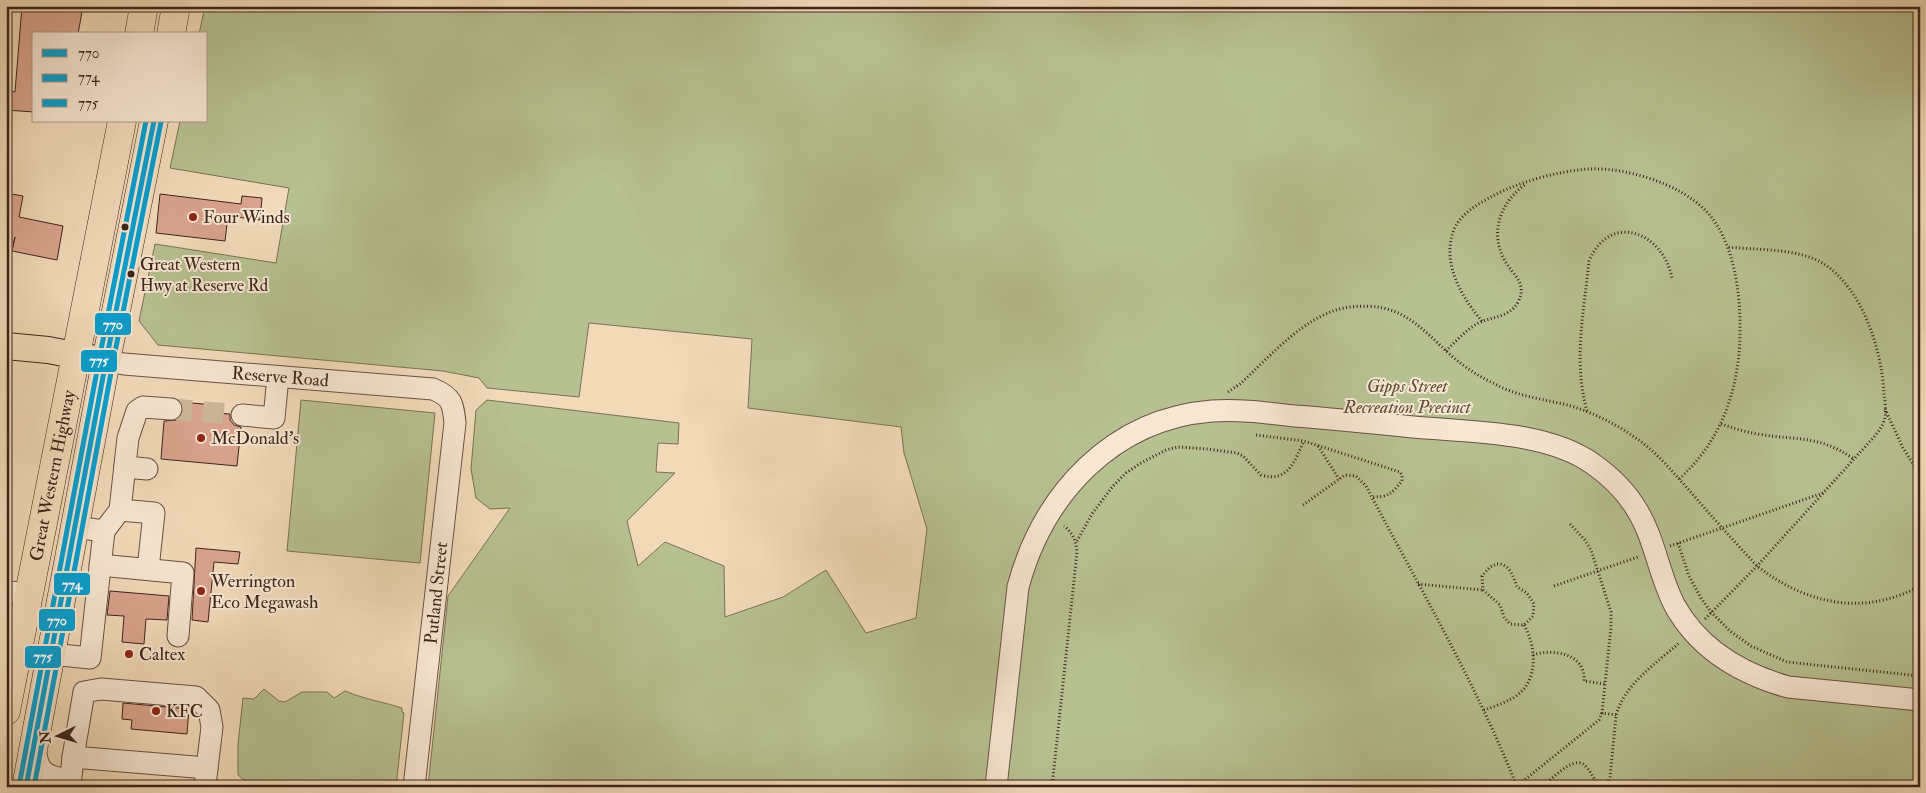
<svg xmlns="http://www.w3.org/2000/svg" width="1926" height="793" viewBox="0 0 1926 793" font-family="'IM FELL Double Pica',serif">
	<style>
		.green { fill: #b7c091; stroke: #7a7256 }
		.building { fill: #daa48e; stroke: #3d251b }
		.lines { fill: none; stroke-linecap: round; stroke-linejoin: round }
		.minor-tunnel { stroke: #ceb699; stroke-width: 21; stroke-dasharray: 21 11; stroke-linecap: butt }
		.minor-casing { stroke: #6a5242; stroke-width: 23 }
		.major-casing { stroke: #3d251b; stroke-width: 28 }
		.highway-casing { stroke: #3d251b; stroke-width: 29 }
		.path { stroke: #3d251b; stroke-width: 3; stroke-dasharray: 1 2.5; stroke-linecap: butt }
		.minor { stroke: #f7e7d2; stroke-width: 21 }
		.major { stroke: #f2dab9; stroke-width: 26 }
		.highway { stroke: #f2dab9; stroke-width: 28 }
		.bus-1-casing { stroke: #f7e7d2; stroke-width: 9 }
		.bus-2-casing { stroke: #f7e7d2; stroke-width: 9 }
		.bus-3-casing { stroke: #f7e7d2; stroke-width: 9 }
		.bus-1 { stroke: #099fcf; stroke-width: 5 }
		.bus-2 { stroke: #099fcf; stroke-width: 5 }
		.bus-3 { stroke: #099fcf; stroke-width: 5 }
		.poi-dot { fill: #8f2418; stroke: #f7e7d2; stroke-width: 2 }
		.bus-dot { fill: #3d251b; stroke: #f7e7d2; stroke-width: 2 }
		.labels { text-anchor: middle; stroke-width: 4; stroke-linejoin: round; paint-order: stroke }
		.bus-label { font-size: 17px; fill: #3d251b; stroke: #f7e7d2; text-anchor: start }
		.poi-label { font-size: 18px; fill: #3d251b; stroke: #f7e7d2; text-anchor: start }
		.street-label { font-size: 18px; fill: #3d251b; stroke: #f7e7d2 }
		.park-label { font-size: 18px; font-style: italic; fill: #5c4c38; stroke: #f7e7d2 }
		.line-badge { stroke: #f7e7d2; stroke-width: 2 }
		.badge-label { font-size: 14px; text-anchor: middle; font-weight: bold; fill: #fff }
	</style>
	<rect width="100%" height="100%" fill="#f2dab9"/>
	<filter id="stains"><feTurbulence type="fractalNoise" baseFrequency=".004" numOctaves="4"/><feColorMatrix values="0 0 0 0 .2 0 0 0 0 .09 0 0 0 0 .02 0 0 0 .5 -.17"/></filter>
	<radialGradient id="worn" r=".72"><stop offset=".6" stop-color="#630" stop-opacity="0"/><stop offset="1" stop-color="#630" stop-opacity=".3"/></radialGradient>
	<!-- green -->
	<g class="green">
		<polygon points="205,6 1920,6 1920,787 428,787 448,596 510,508 490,509 476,498 471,469 476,410 487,400 679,423 678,444 658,443 656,472 675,473 627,521 638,566 665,542 724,566 725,617 783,597 826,570 866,633 916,618 927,529 904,453 901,427 748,408 752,339 589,323 579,397 487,388 479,378 443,371 158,345 139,321 155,244 276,263 289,188 170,168 180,121 206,121 206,34 199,34"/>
		<polygon points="301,400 435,413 420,563 287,551"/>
		<path d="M264 689 279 701 285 702 302 692H327L334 698 345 691C364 699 383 702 402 708V712L404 713 396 787H253L238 775V744L243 698 254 699Z"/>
	</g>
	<!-- building -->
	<g class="building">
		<polygon points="22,6 83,6 78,34 34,34 34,112 6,110 6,90 15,92"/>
		<polygon points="6,193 23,196 19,217 63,226 57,260 12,251 15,237 12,250 6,249"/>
		<polygon points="160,194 241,204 242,196 262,198 260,220 228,216 225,241 156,233"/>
		<polygon points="181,402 214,405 214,413 230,414 230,420 234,425 241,427 237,466 161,459 164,421 176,420 181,416 183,409"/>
		<polygon points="196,548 240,552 238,564 214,562 208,622 192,620"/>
		<polygon points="110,591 169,596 167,620 146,619 144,644 122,642 124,616 107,615"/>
		<polygon points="123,703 189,709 187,734 131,729 132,720 122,719"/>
	</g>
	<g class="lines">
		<!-- minor-tunnel -->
		<polyline class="minor-tunnel" points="171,409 242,415"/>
		<defs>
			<g id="minor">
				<path id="s1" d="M106 361 124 364 433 389C452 397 453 403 455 423L414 787"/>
				<polyline points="242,415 274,418 278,377"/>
				<polyline points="125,467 147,469"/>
				<polyline points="120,510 154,513 148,569"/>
				<polyline points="104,531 120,510 128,438 137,411 143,407 171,409"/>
				<polyline points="100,565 183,573 178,636"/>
				<polyline points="6,592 29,593"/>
				<polyline points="51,654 90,658 104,531 75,527"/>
				<path d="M35 744C36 771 44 777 70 780"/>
				<polyline points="73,757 84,692 101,689 196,697 209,710 212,727 207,768"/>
				<polyline points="70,787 73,757 207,768 205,787"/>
				<path d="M996 787 1018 587C1043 494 1112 419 1212 411 1240 409 1268 413 1295 416 1335 419 1374 423 1413 427 1469 432 1547 431 1593 464 1610 476 1627 493 1637 510 1655 539 1659 576 1675 606 1699 649 1742 674 1788 687L1920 700"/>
			</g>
			<polyline id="major" points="6,346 48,350 106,361"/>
			<g id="highway">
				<polyline points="139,34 144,6"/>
				<polyline points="171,34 176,6"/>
				<path id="s2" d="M6 711 122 121"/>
				<polyline points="26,787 106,361 154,121"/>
			</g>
		</defs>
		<!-- minor casing -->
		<use href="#minor" class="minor-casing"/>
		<!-- major casing -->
		<use href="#major" class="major-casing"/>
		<!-- highway casing -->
		<use href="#highway" class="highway-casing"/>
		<!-- path -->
		<g class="path">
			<path d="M1482 321C1462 298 1442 264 1453 232 1459 215 1476 205 1491 197 1518 182 1558 171 1589 169 1626 167 1681 184 1707 212 1733 240 1740 289 1740 326 1741 384 1723 440 1679 479"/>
			<path d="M1446 351C1455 342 1464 332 1475 325 1489 316 1509 319 1518 302 1528 284 1513 275 1505 261 1489 233 1500 202 1526 184"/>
			<path d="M1228 392 1240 384C1271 356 1307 312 1350 307 1402 301 1419 327 1454 358 1466 368 1480 377 1495 384 1518 397 1545 399 1571 406 1597 414 1622 427 1644 444 1661 457 1674 474 1689 490 1711 516 1734 541 1757 566 1806 604 1863 617 1920 586"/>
			<polyline points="1885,409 1903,448 1920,475"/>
			<path d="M1587 411C1573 362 1584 311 1589 261 1610 211 1663 232 1672 278"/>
			<path d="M1721 424C1733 428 1745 432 1758 434 1798 441 1817 434 1854 459"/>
			<path d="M1256 435 1304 441 1400 472 1402 475V481C1391 494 1389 497 1371 497"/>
			<polyline points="1318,446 1339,479"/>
			<path d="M1303 505 1345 475 1356 476 1366 486C1418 585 1476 683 1517 787"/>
			<polyline points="1570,524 1585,540 1591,550 1611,612 1611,627 1602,713 1616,715"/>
			<path d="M1077 541 1092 514 1113 486 1126 473 1139 464 1166 450 1178 447 1208 449 1237 453 1243 456 1261 475C1289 483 1294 461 1304 441"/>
			<polyline points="1678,543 1689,576 1701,598 1711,612 1730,631 1751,646 1787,662 1920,676"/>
			<polyline points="1670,546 1823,493"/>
			<path d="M1497 564C1510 564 1513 576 1517 587L1527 593 1534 604 1533 616 1524 625 1510 624 1504 617 1500 605 1483 590 1482 576 1490 567Z"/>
			<polyline points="1418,584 1483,590"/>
			<polyline points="1554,586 1638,557"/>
			<path d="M1705 619 1757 566 1874 437C1878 432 1882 427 1884 421 1887 413 1885 402 1884 394 1882 351 1863 289 1824 264 1799 248 1756 250 1727 247"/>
			<path d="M1533 655C1554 648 1586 654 1584 681L1605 684"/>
			<path d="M1484 710C1493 707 1504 703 1513 698 1539 683 1537 648 1524 625"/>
			<polyline points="1517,786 1599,720 1602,713"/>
			<path d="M1052 787 1077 552C1076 541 1073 533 1064 526"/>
			<path d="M1542 787C1551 780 1572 757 1583 764 1589 768 1595 780 1599 787"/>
			<path d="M1606 787 1610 777 1616 716C1624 684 1657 663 1680 642"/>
		</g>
		<!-- minor -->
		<use href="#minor" class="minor"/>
		<!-- major -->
		<use href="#major" class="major"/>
		<!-- highway -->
		<use href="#highway" class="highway"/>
		<defs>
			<polyline id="bus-1" points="26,787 106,361 154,121"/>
			<polyline id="bus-2" points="34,787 113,362 161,122"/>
			<polyline id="bus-3" points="19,786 99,360 146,121"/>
		</defs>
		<!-- bus-1 casing -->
		<use href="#bus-1" class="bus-1-casing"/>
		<!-- bus-2 casing -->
		<use href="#bus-2" class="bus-2-casing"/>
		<!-- bus-3 casing -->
		<use href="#bus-3" class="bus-3-casing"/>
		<!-- bus-1 -->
		<use href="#bus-1" class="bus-1"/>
		<!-- bus-2 -->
		<use href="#bus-2" class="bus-2"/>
		<!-- bus-3 -->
		<use href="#bus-3" class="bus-3"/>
	</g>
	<!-- markers -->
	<g class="poi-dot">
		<circle cx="193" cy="217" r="5"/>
		<circle cx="201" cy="438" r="5"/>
		<circle cx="201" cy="591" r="5"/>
		<circle cx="129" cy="654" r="5"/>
		<circle cx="156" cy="711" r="5"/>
	</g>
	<g class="bus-dot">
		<circle cx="125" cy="227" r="4.5"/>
		<circle cx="131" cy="274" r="4.5"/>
	</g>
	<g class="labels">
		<!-- bus labels -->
		<g class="bus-label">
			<text x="140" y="270">Great Western<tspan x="140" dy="21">Hwy at Reserve Rd</tspan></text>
		</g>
		<!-- poi labels -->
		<g class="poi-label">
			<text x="203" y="223">Four Winds</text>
			<text x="211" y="444">McDonald's</text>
			<text x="211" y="587">Werrington<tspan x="211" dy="21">Eco Megawash</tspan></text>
			<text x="139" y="660">Caltex</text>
			<text x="166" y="717">KFC</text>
		</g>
		<!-- street labels -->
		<g class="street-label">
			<text dy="6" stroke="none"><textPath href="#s1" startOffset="175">Reserve Road</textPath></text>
			<text dy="6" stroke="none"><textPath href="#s2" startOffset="240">Great Western Highway</textPath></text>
			<text transform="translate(436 593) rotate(-84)" y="6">Putland Street</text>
		</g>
		<!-- park labels -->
		<g class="park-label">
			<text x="1407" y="392">Gipps Street<tspan x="1407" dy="21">Recreation Precinct</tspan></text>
		</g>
	</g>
	<g class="line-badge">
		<rect x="94" y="312" width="38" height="24" rx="5" fill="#099fcf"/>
		<rect x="80" y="349" width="38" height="24" rx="5" fill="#099fcf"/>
		<rect x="53" y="572" width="38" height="24" rx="5" fill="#099fcf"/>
		<rect x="38" y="608" width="38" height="24" rx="5" fill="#099fcf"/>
		<rect x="24" y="645" width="38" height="24" rx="5" fill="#099fcf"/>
	</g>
	<g class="badge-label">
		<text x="113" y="329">770</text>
		<text x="99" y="365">775</text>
		<text x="72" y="589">774</text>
		<text x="57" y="625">770</text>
		<text x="43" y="661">775</text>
	</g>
	<!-- margin -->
	<rect width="1926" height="793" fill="none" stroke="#f2dab9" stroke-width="25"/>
	<rect x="8" y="8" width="1911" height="778" fill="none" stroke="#3d251b" stroke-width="2.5"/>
	<rect x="12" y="12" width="1901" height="768" fill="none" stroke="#3d251b"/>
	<!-- legend -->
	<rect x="32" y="32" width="175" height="90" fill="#f7e7d2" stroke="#ad9989"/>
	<rect x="42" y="49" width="25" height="8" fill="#099fcf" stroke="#ad9989"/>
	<text x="78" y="58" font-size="15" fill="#3d251b">770</text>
	<rect x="42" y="74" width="25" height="8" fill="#099fcf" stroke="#ad9989"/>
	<text x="78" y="82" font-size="15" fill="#3d251b">774</text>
	<rect x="42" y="99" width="25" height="8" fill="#099fcf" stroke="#ad9989"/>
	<text x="78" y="108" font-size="15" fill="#3d251b">775</text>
	<!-- north arrow -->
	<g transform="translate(58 736) rotate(265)" stroke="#f7e7d2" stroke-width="4" paint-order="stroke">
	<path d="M0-4L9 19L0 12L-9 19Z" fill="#3d251b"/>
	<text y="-8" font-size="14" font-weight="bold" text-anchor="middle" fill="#3d251b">N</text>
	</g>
	<rect width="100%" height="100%" filter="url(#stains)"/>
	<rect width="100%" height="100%" fill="url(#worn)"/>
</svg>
